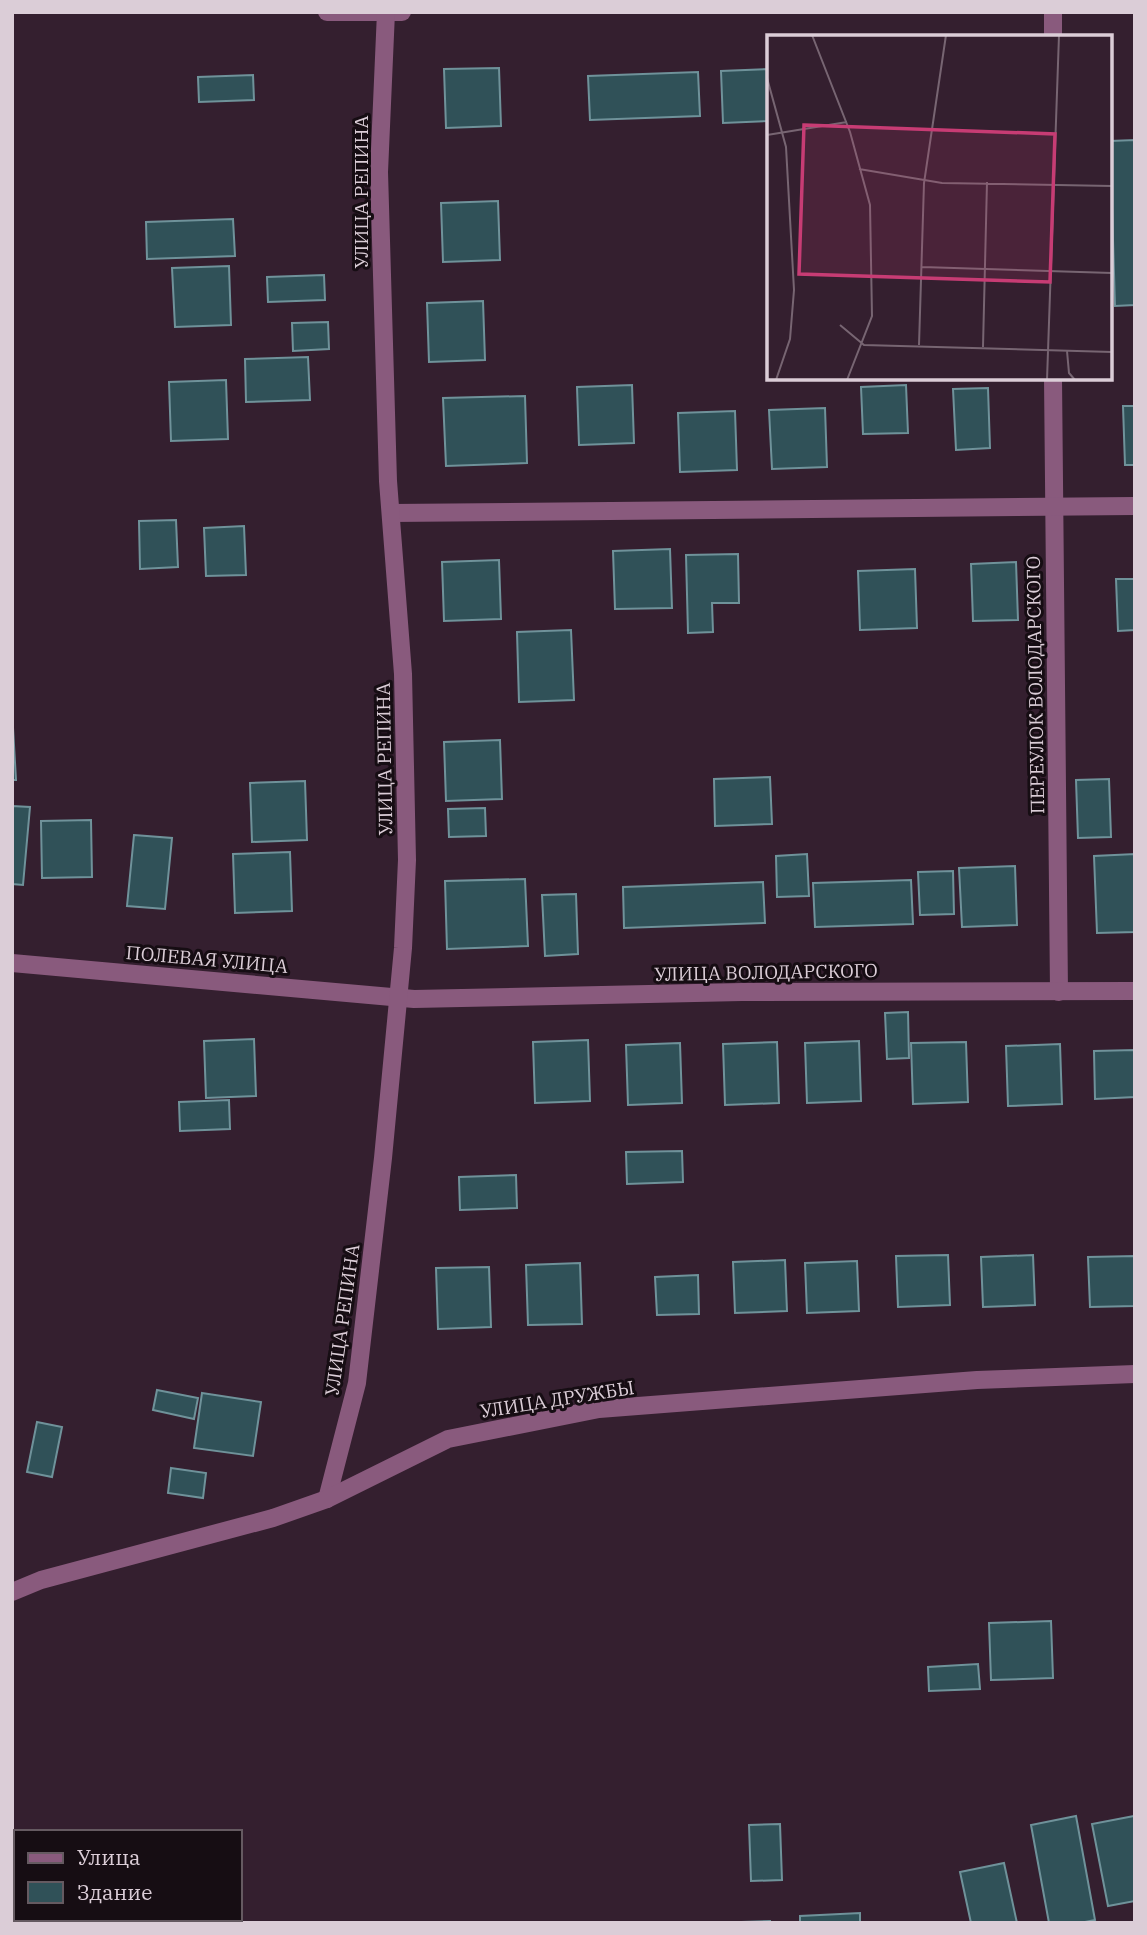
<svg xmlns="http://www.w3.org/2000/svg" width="1147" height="1935" viewBox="0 0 1147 1935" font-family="'IBM Plex Serif',serif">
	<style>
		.building { fill: #305158; stroke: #6f929a; stroke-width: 2 }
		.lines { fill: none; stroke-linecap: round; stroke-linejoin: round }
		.minor { stroke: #895a7d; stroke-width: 18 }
		.labels { text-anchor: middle; stroke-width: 6; stroke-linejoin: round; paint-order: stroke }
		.street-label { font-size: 19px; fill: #dbcdd7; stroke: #160d13 }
		.inset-road { fill: none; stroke: #776572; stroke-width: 2 }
		.view { fill: #c73c74; fill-opacity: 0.15; stroke: #c73c74; stroke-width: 3.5 }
		.inset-edge { fill: none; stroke: #dbcdd7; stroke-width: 3.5 }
	</style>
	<rect width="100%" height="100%" fill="#341f2f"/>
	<!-- building -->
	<g class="building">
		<polygon points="499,68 501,126 446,128 444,69"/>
		<polygon points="768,69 769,121 723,123 721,71"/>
		<polygon points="698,72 700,116 590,120 588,76"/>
		<polygon points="253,75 254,100 199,102 198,77"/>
		<polygon points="1135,140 1135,305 1115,306 1110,141"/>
		<polygon points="498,201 500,260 443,262 441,203"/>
		<polygon points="233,219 235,256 147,259 146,222"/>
		<polygon points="229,266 231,325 175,327 172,268"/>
		<polygon points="324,275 325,300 268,302 267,277"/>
		<polygon points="483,301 485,360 429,362 427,303"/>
		<polygon points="328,322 329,349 293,351 292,323"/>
		<polygon points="308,357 310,400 246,402 245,359"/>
		<polygon points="226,380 228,439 171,441 169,382"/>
		<polygon points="632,385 634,443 579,445 577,387"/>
		<polygon points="906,385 908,433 863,434 861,387"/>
		<polygon points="988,388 990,448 956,450 953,389"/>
		<polygon points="525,396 527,463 446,466 443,398"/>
		<polygon points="1123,406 1135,406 1135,465 1125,465"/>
		<polygon points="825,408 827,467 772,469 769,410"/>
		<polygon points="735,411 737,470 680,472 678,413"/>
		<polygon points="176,520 178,567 140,569 139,521"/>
		<polygon points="244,526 246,575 206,576 204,528"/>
		<polygon points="670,549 672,608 615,609 613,551"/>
		<polygon points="738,554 739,603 712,603 713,632 688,633 686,555"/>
		<polygon points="499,560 501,619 444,621 442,562"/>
		<polygon points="1016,562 1018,620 973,621 971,564"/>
		<polygon points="915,569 917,628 860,630 858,571"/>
		<polygon points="1116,579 1135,579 1135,630 1118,631"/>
		<polygon points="571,630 574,700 519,702 517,632"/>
		<polygon points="12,710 16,780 12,780"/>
		<polygon points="500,740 502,799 446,801 444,742"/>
		<polygon points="770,777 772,824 715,826 714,779"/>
		<polygon points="1109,779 1111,837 1078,838 1076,780"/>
		<polygon points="305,781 307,840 252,842 250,783"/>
		<polygon points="12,806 30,807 23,885 12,884"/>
		<polygon points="485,808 486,836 449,837 448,809"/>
		<polygon points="91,820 92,877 42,878 41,821"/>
		<polygon points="134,835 172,838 165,909 127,906"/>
		<polygon points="290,852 292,911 235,913 233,854"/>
		<polygon points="807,854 809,896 777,897 776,856"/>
		<polygon points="1135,854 1135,932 1097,933 1094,856"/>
		<polygon points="1015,866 1017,925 962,927 959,868"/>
		<polygon points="953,871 954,914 920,915 918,872"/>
		<polygon points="525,879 528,946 447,949 445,881"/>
		<polygon points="911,880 913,924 815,927 813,883"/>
		<polygon points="763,882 765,923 624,928 623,887"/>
		<polygon points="576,894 578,954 545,956 542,895"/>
		<polygon points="908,1012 909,1058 887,1059 885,1013"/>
		<polygon points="254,1039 256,1096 206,1098 204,1041"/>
		<polygon points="588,1040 590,1101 535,1103 533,1042"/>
		<polygon points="859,1041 861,1101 807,1103 805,1043"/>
		<polygon points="777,1042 779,1103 725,1105 723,1044"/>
		<polygon points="966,1042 968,1102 913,1104 911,1043"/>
		<polygon points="680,1043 682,1103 628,1105 626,1045"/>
		<polygon points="1060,1044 1062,1104 1008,1106 1006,1046"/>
		<polygon points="1135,1050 1135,1097 1095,1099 1094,1051"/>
		<polygon points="229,1100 230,1129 180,1131 179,1102"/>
		<polygon points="682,1151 683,1182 627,1184 626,1152"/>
		<polygon points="516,1175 517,1208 460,1210 459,1177"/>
		<polygon points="948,1255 950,1305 898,1307 896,1256"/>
		<polygon points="1033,1255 1035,1305 983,1307 981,1257"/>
		<polygon points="1135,1256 1135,1306 1090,1307 1088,1257"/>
		<polygon points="785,1260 787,1311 735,1313 733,1262"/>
		<polygon points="857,1261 859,1311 807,1313 805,1263"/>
		<polygon points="580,1263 582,1324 528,1325 526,1265"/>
		<polygon points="489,1267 491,1327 438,1329 436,1268"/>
		<polygon points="698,1275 699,1314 657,1315 655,1277"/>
		<polygon points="157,1390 198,1398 194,1419 153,1410"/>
		<polygon points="202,1393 261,1402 253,1456 194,1448"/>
		<polygon points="37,1422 62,1427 52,1477 27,1472"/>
		<polygon points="171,1468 206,1473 203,1498 168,1493"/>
		<polygon points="1051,1621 1053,1678 991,1680 989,1623"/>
		<polygon points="978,1664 980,1689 929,1691 928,1667"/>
		<polygon points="1076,1816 1095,1920 1080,1923 1049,1923 1031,1825"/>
		<polygon points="1134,1816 1135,1901 1108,1906 1092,1824"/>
		<polygon points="780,1824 782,1880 751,1881 749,1825"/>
		<polygon points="1004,1863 1017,1923 971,1923 960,1872"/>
		<polygon points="860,1913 860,1923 800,1923 800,1916"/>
		<polygon points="770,1921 770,1923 711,1923"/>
	</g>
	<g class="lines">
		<!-- minor -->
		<g class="minor">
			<polyline points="327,12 402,12"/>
			<polyline points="1053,12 1053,37"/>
			<polyline points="1053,378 1059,992"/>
			<polyline points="391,513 1135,506"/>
			<polyline points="12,963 414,999 742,992 1135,991"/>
			<polyline points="327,1499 357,1383 383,1158 403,948 407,860 403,674 388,481 379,172 386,12"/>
			<polyline points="12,1592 41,1580 273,1518 327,1499 448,1439 599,1409 977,1380 1135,1374"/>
			<polyline points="12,1859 16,1878"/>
			<polyline points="23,1919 24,1923"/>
		</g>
	</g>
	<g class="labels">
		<!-- street labels -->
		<g class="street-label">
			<text transform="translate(361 192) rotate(-90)" y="7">УЛИЦА РЕПИНА</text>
			<text transform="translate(1035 685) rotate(-91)" y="7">ПЕРЕУЛОК ВОЛОДАРСКОГО</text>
			<text transform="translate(384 759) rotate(-91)" y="7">УЛИЦА РЕПИНА</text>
			<text transform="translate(207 959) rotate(5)" y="7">ПОЛЕВАЯ УЛИЦА</text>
			<text transform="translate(766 972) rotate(-1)" y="7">УЛИЦА ВОЛОДАРСКОГО</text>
			<text transform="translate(342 1320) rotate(-82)" y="7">УЛИЦА РЕПИНА</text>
			<text transform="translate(557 1399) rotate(-9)" y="7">УЛИЦА ДРУЖБЫ</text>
		</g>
	</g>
	<!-- overview -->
	<g transform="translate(767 35)">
		<rect width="345" height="345" fill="#341f2f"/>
		<path class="inset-road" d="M45 0 83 97 103 170 105 281 80 345M0 43 19 112 27 255 23 304 9 345M0 100 80 87M92 134 175 148 345 151M155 232 345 238M73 290 97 310 345 317M152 310 157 148 179 0M216 312 220 147M300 316 302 338 308 345M280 345 292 0"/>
		<path class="view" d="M37 90 288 99 283 247 32 239Z"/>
		<rect width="345" height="345" class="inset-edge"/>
	</g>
	<!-- border -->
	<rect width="1147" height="1935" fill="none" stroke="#dbcdd7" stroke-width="28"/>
	<!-- legend -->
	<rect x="14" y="1830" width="228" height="91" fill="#160d13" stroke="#655a61" stroke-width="2"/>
	<rect x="28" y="1853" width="35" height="10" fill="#895a7d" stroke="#655a61" stroke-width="2"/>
	<text x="77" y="1865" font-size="21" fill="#dbcdd7">Улица</text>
	<rect x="28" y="1882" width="35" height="21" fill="#305158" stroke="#655a61" stroke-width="2"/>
	<text x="77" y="1900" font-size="21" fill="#dbcdd7">Здание</text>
</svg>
